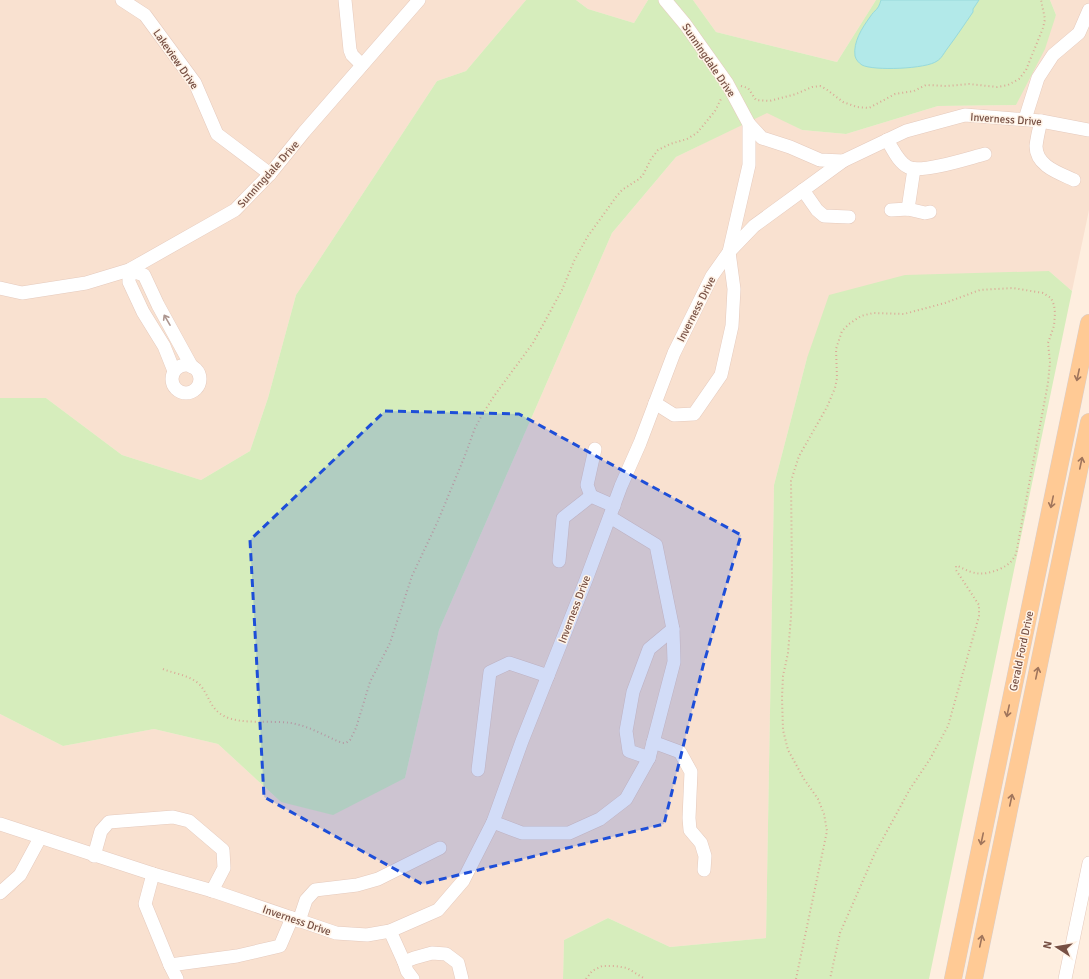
<svg xmlns="http://www.w3.org/2000/svg" width="1089" height="979" viewBox="0 0 1089 979" font-family="Signika,sans-serif">
	<style>
		.residential { fill: #f9e1d0 }
		.green { fill: #d6edbc }
		.water { fill: #b2e9e9; stroke: #97dadc }
		.lines { fill: none; stroke-linecap: round; stroke-linejoin: round }
		.minor-casing { stroke: #e5cabd; stroke-width: 14 }
		.major-casing { stroke: #d9cecb; stroke-width: 18 }
		.path { stroke: #dba997; stroke-width: 2; stroke-dasharray: 1 3; stroke-linecap: butt }
		.minor { stroke: #fff; stroke-width: 13 }
		.major { stroke: #ffca95; stroke-width: 17 }
		.oneway { stroke: #ad968f }
		.oneway2 { stroke: #a0755c }
		.marked { fill: #1d4ed8; fill-opacity: 0.2; stroke: #1d4ed8; stroke-width: 3; stroke-dasharray: 8 5; stroke-linejoin: round }
		.labels { text-anchor: middle; stroke-width: 3; stroke-linejoin: round; paint-order: stroke }
		.street-label { font-size: 11px; fill: #775044; stroke: #fff3e7 }
	</style>
	<rect width="100%" height="100%" fill="#feeedf"/>
	<!-- residential -->
	<g class="residential">
		<polygon points="0,0 526,0 466,71 437,81 296,295 268,398 250,451 201,480 122,455 46,398 0,398"/>
		<polygon points="576,0 648,0 634,23 588,9"/>
		<polygon points="693,0 876,0 837,62 716,32"/>
		<polygon points="1050,0 1089,0 1089,210 1072,291 1049,271 807,358 774,485 766,938 670,947 608,918 564,940 563,979 0,979 0,714 63,746 154,729 218,744 281,802 405,778 439,630 612,233 676,157 767,112 802,130 846,134 938,106 1016,105 1056,15"/>
	</g>
	<!-- green -->
	<g class="green">
		<polygon points="526,0 576,0 588,9 634,23 648,0 693,0 716,32 837,62 876,0 1050,0 1056,15 1045,49 1016,105 938,106 846,134 802,130 767,113 676,157 612,233 439,630 405,778 333,815 281,802 218,744 154,729 63,746 0,714 0,398 46,398 122,455 201,480 250,451 268,398 296,295 437,81 466,71"/>
		<polygon points="1049,271 1072,291 929,979 563,979 564,940 608,918 670,947 766,938 774,485 807,358 829,295 905,275"/>
	</g>
	<!-- water -->
	<path class="water" d="M881 0H979L973 9V12C964 25 956 37 947 49 944 53 941 59 937 61 927 69 873 71 862 65 859 63 856 60 855 56 853 42 862 28 870 17 875 9 878 11 881 0Z"/>
	<g class="lines">
		<defs>
			<g id="minor">
				<polyline points="122,0 145,15 195,83 217,134 270,174"/>
				<polyline points="345,0 350,50 352,55 362,65"/>
				<polyline points="1025,119 1038,78 1053,55 1079,33 1089,10"/>
				<path d="M1041 121C1039 129 1037 138 1036 146 1036 166 1059 173 1074 180"/>
				<polyline points="749,124 762,138 790,147 820,160 843,161"/>
				<path d="M887 140C893 149 898 162 908 167 921 174 969 158 985 154"/>
				<polyline points="803,190 817,210 824,216 849,217"/>
				<polyline points="908,209 914,169"/>
				<polyline points="891,210 908,209 925,213 930,212"/>
				<polyline points="0,288 22,293 86,283 129,270 235,210 270,174 304,132 419,0"/>
				<circle cx="186" cy="379" r="14"/>
				<polyline points="174,371 164,346 143,312 129,282 129,270 144,275 158,305 192,367"/>
				<polyline points="655,403 674,415 694,414 721,375 732,326 734,289 729,252 749,165 749,124 727,83 685,24 665,0"/>
				<polyline points="591,496 587,485 595,449"/>
				<polyline points="559,561 563,518 591,496 614,506"/>
				<polyline points="653,742 680,752 691,772 689,818 690,830 701,843 705,856 704,870"/>
				<polyline points="649,758 629,751 626,731 633,692 649,649 673,629"/>
				<polyline points="478,770 490,672 509,663 548,676"/>
				<polyline points="493,822 522,833 569,833 600,819 626,799 649,758 674,662 673,629 656,545 610,517"/>
				<polyline points="0,824 153,874 213,891 336,933 367,935 390,931 438,910 463,881 493,822 522,741 586,580 621,486 640,443 674,353 712,276 729,252 754,226 843,161 906,131 965,115 1041,121 1089,130"/>
				<polyline points="94,856 101,831 109,822 173,817 189,821 223,850 224,868 212,891"/>
				<polyline points="153,874 145,904 170,965"/>
				<polyline points="0,893 20,875 40,838"/>
				<polyline points="299,921 306,900 315,890 357,885 378,879 440,848"/>
				<polyline points="390,931 404,962 414,958 432,953 446,954 458,963 462,979"/>
				<polyline points="404,962 407,971 413,979"/>
				<polyline points="177,979 170,965 237,956 280,946 292,918"/>
				<polyline points="1065,979 1089,863"/>
			</g>
			<g id="major">
				<polyline points="953,979 1089,323"/>
				<polyline points="974,979 1089,422"/>
			</g>
		</defs>
		<!-- minor casing -->
		<use href="#minor" class="minor-casing"/>
		<!-- major casing -->
		<use href="#major" class="major-casing"/>
		<!-- path -->
		<g class="path">
			<polyline points="741,86 748,88 756,100 769,101 796,94 812,87 820,86 826,89 843,102 857,107 869,108 895,94 914,91 926,85 947,86 969,84 997,87 1008,85 1019,79 1026,70 1043,28 1045,19 1041,0"/>
			<path d="M163 669C175 674 190 675 200 685 209 695 210 709 224 716 241 725 270 720 291 723 309 726 325 736 342 743H346L350 740 356 728 370 682 390 643 412 576 437 523 464 458 475 428 482 415 494 396 533 343 562 290 574 261 588 236 616 197 622 190 639 179 643 175 651 159 658 150 670 144 687 139 697 133 715 111 722 97"/>
			<polyline points="586,979 592,971 602,966 615,966 627,968 645,979"/>
			<path d="M796 979 827 831 824 814 818 799 804 779 788 750 783 730 782 698 783 676 788 653 791 617 792 575 791 481 799 456 827 407 835 388 837 378 836 349 842 331 849 324 861 316 873 313 904 314 945 303 980 290 1013 288 1043 293 1051 298 1054 305 1055 313 1054 326 1048 343 1050 362 1048 383 1016 554C1012 562 1008 565 1000 569 982 576 975 575 958 566H956V570L979 605V616L948 726 930 759 910 789 875 853 840 933 830 979"/>
		</g>
		<!-- minor -->
		<use href="#minor" class="minor"/>
		<!-- major -->
		<use href="#major" class="major"/>
	</g>
	<!-- one-way arrows -->
	<defs><path id="oneway-shaft" d="M-6 0H5M1.5-3L5.5 0L1.5 3" fill="none" stroke-width="1.6" stroke-linecap="round" stroke-linejoin="round"/></defs>
	<use class="oneway" href="#oneway-shaft" transform="translate(167 320) rotate(-120)"/>
	<g class="oneway2">
		<use href="#oneway-shaft" transform="translate(1078 375) rotate(102)"/>
		<use href="#oneway-shaft" transform="translate(1081 463) rotate(-78)"/>
		<use href="#oneway-shaft" transform="translate(1052 502) rotate(102)"/>
		<use href="#oneway-shaft" transform="translate(1037 673) rotate(-78)"/>
		<use href="#oneway-shaft" transform="translate(1008 711) rotate(102)"/>
		<use href="#oneway-shaft" transform="translate(1011 800) rotate(-78)"/>
		<use href="#oneway-shaft" transform="translate(982 839) rotate(102)"/>
		<use href="#oneway-shaft" transform="translate(981 941) rotate(-78)"/>
	</g>
	<!-- marked area -->
	<path class="marked" d="M385 411 519 414 741 535 703 666 664 824 422 884 264 797 250 540Z"/>
	<g class="labels">
		<!-- street labels -->
		<g class="street-label">
			<text transform="translate(176 59) rotate(55)" y="4">Lakeview Drive</text>
			<text transform="translate(709 60) rotate(56)" y="4">Sunningdale Drive</text>
			<text transform="translate(1006 119) rotate(4)" y="4">Inverness Drive</text>
			<text transform="translate(268 174) rotate(-48)" y="4">Sunningdale Drive</text>
			<text transform="translate(696 309) rotate(-63)" y="4">Inverness Drive</text>
			<text transform="translate(574 609) rotate(-69)" y="4">Inverness Drive</text>
			<text transform="translate(1021 651) rotate(-78)" y="4">Gerald Ford Drive</text>
			<text transform="translate(297 920) rotate(19)" y="4">Inverness Drive</text>
		</g>
	</g>
	<!-- north arrow -->
	<g transform="translate(1057 947) rotate(282)" stroke="#fff3e7" stroke-width="3" paint-order="stroke">
	<path d="M0-3L7 15L0 10L-7 15Z" fill="#775044"/>
	<text y="-6" font-size="11" font-weight="bold" text-anchor="middle" fill="#775044">N</text>
	</g>
</svg>
